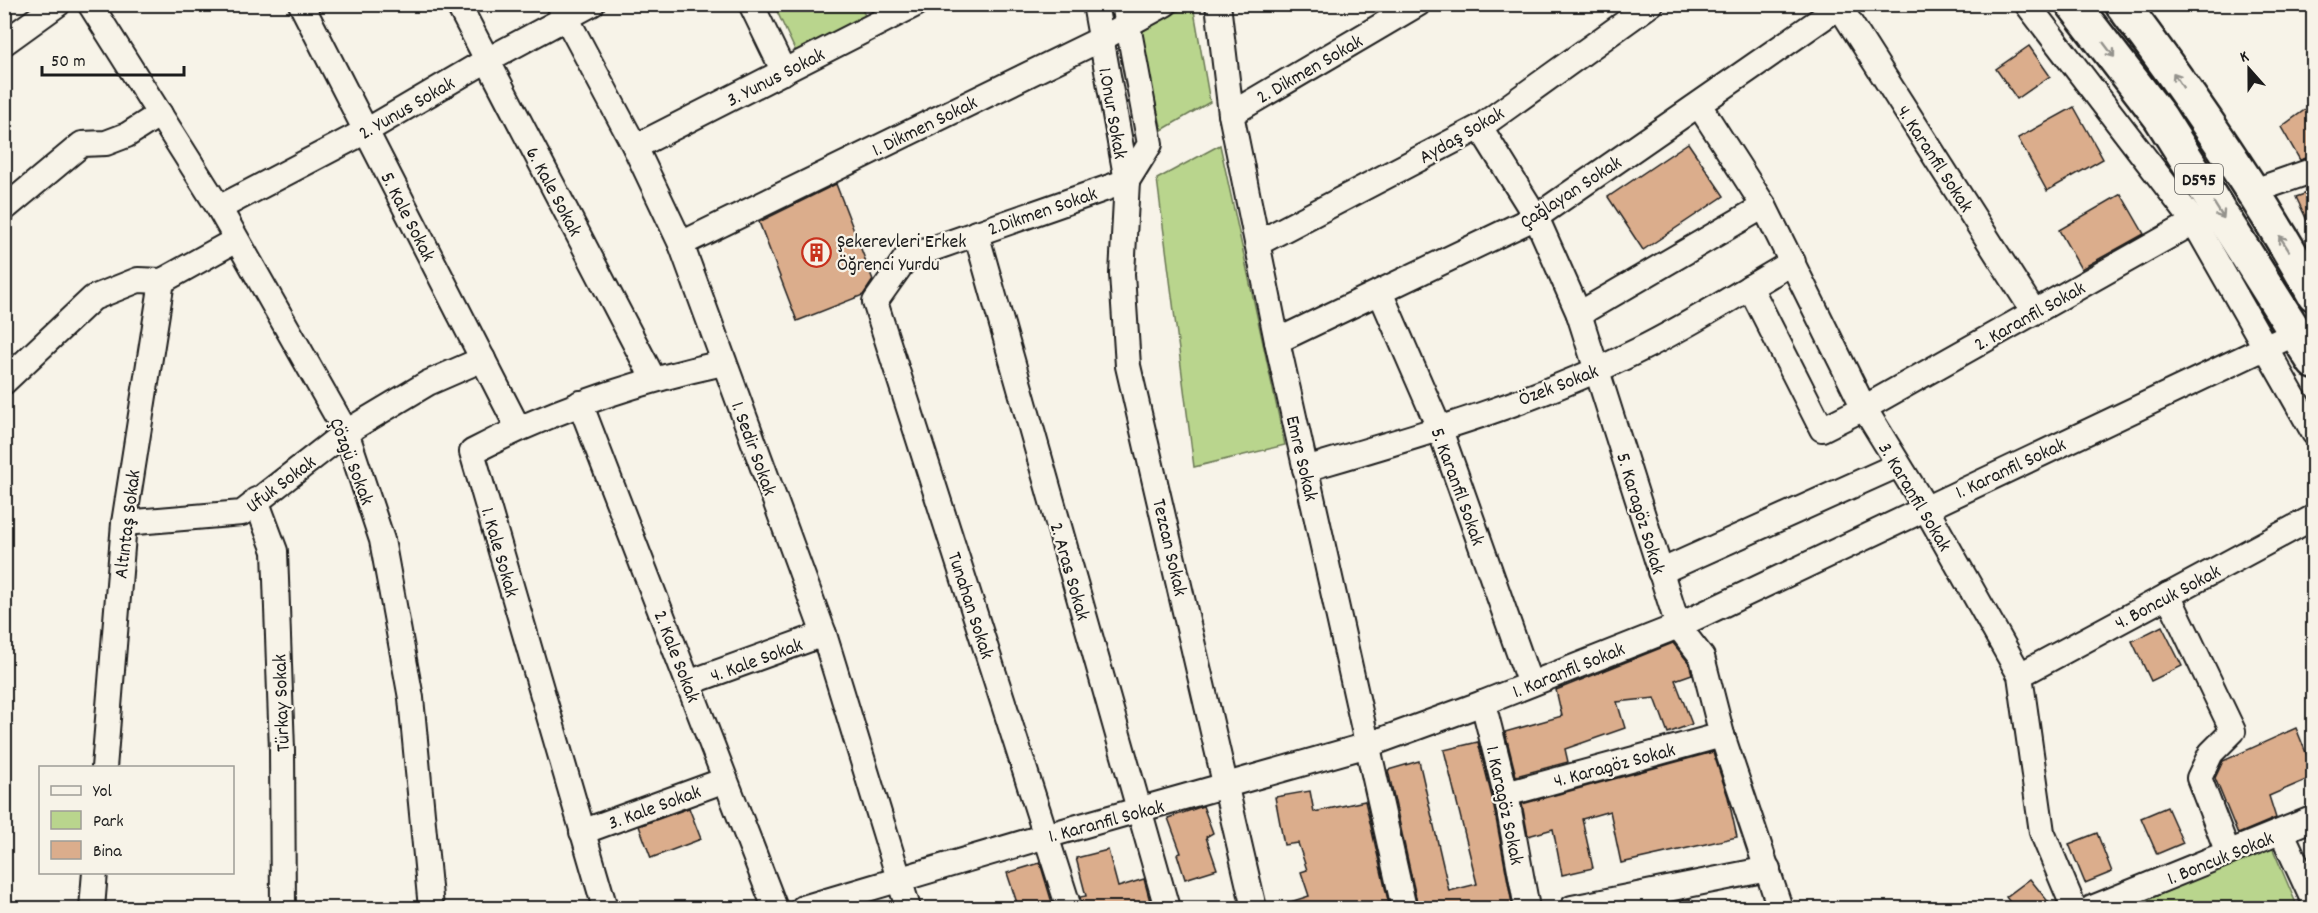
<svg xmlns="http://www.w3.org/2000/svg" width="2318" height="913" viewBox="0 0 2318 913" font-family="Dekko,sans-serif">
	<style>
		.green { fill: #b9d58d; stroke: #6a7854; stroke-width: 1.5 }
		.building { fill: #dbad8c; stroke: #1c1c1c; stroke-width: 1.5 }
		.lines { fill: none; stroke-linecap: round; stroke-linejoin: round }
		.minor-casing { stroke: #1c1c1c; stroke-width: 28 }
		.highway-casing { stroke: #1c1c1c; stroke-width: 38 }
		.minor { stroke: #f7f3e8; stroke-width: 24 }
		.highway { stroke: #f7f3e8; stroke-width: 33 }
		.oneway { stroke: #94928c }
		.labels { text-anchor: middle; stroke-width: 4.5; stroke-linejoin: round; paint-order: stroke }
		.shield { fill: #f7f3e8; stroke: #5e5c59; stroke-width: 1.5 }
		.shield-label { font-size: 18px; font-weight: bold; fill: #1c1c1c }
		.street-label { font-size: 20px; fill: #1c1c1c; stroke: #f7f3e8 }
		.poi-label { font-size: 20px; fill: #1c1c1c; stroke: #f7f3e8; text-anchor: start }
	</style>
	<rect width="100%" height="100%" fill="#f7f3e8"/>
	<filter id="ink" filterUnits="userSpaceOnUse"><feTurbulence type="fractalNoise" baseFrequency=".0167" numOctaves="2"/><feDisplacementMap in="SourceGraphic" scale="12" xChannelSelector="R" yChannelSelector="G"/><feConvolveMatrix kernelMatrix="1 2 1 2 8 2 1 2 1" color-interpolation-filters="sRGB"/></filter>
	<g filter="url(#ink)">
		<!-- green -->
		<g class="green">
			<polygon points="774,5 860,5 867,20 796,52"/>
			<polygon points="1189,5 1193,5 1210,102 1162,130 1139,33"/>
			<polygon points="1220,145 1285,445 1194,467 1157,179"/>
			<polygon points="2272,847 2298,908 2128,908"/>
		</g>
		<!-- building -->
		<g class="building">
			<polygon points="2029,46 2050,76 2017,99 1996,69"/>
			<polygon points="2313,104 2313,156 2300,160 2281,127"/>
			<polygon points="2074,107 2103,159 2047,191 2018,138"/>
			<polygon points="1688,143 1724,196 1643,250 1608,197"/>
			<polygon points="836,184 873,280 863,295 797,321 759,222"/>
			<polygon points="2313,191 2313,233 2296,197"/>
			<polygon points="2121,194 2144,234 2081,269 2059,230"/>
			<polygon points="2162,626 2182,666 2151,681 2132,641"/>
			<polygon points="1673,643 1689,663 1692,674 1675,680 1692,724 1668,733 1655,698 1617,702 1625,728 1565,749 1568,762 1516,776 1505,732 1562,716 1556,690"/>
			<polygon points="2296,728 2313,770 2313,777 2269,796 2276,818 2238,834 2215,778 2223,761"/>
			<polygon points="1478,742 1492,797 1513,909 1422,909 1420,901 1417,902 1388,770 1419,761 1449,891 1477,884 1444,750"/>
			<polygon points="1713,752 1728,797 1737,837 1621,863 1610,811 1582,819 1593,868 1562,875 1553,829 1528,836 1522,804"/>
			<polygon points="1310,791 1314,812 1365,801 1390,909 1282,909 1281,905 1309,896 1301,872 1307,870 1298,843 1284,845 1275,797"/>
			<polygon points="1203,806 1213,833 1206,837 1217,869 1185,879 1177,854 1181,853 1168,818"/>
			<polygon points="2167,807 2183,843 2157,854 2141,818"/>
			<polygon points="689,808 701,839 651,858 639,826"/>
			<polygon points="2097,833 2112,872 2085,883 2069,844"/>
			<polygon points="1108,850 1118,887 1144,879 1151,905 1140,909 1083,909 1080,897 1086,896 1076,858"/>
			<polygon points="1040,863 1053,906 1029,909 1027,903 1018,906 1007,873"/>
			<polygon points="2030,879 2054,909 2015,909 2006,897"/>
			<polygon points="1690,899 1693,909 1642,909"/>
		</g>
		<g class="lines">
			<defs>
				<g id="minor">
					<polyline points="90,4 219,208 346,432 382,540 411,698 431,908"/>
					<polyline points="301,4 518,428"/>
					<polyline points="458,4 653,378"/>
					<polyline points="559,4 635,147 681,244 824,634 908,908"/>
					<polyline points="751,4 784,72"/>
					<polyline points="1095,4 1127,181 1122,274 1128,366 1254,908"/>
					<polyline points="1124,4 1150,144 1127,181"/>
					<polyline points="1218,4 1231,114 1277,341 1404,908"/>
					<polyline points="1838,4 2034,312"/>
					<polyline points="2027,4 2194,222 2314,433"/>
					<polyline points="4,43 58,4"/>
					<polyline points="1699,105 1764,206 1864,408 1925,507 2020,675 2042,832 2074,908"/>
					<polyline points="1231,114 1418,4"/>
					<polyline points="1480,127 1536,217 1579,314 1678,626 1702,657 1722,735 1780,908"/>
					<polyline points="635,147 916,4"/>
					<polyline points="2251,192 2314,170"/>
					<polyline points="219,208 366,131 487,60 592,4"/>
					<polyline points="4,209 82,144 106,143 127,135 160,114"/>
					<polyline points="976,233 1167,908"/>
					<polyline points="1258,243 1480,127 1651,4"/>
					<polyline points="681,244 1101,39 1165,4"/>
					<polyline points="1750,287 1822,429 1864,408 2194,222"/>
					<polyline points="1380,292 1440,430 1530,684"/>
					<polyline points="1579,314 1764,206"/>
					<polyline points="1277,341 1536,217 1843,4"/>
					<polyline points="4,382 93,298 138,280 162,281 236,240"/>
					<polyline points="580,403 775,908"/>
					<path d="M1305 469C1418 436 1534 403 1639 350 1692 324 1742 291 1793 262"/>
					<polyline points="256,500 275,551 282,750 283,908"/>
					<polyline points="124,523 242,513 346,432 428,383 483,359"/>
					<polyline points="1660,572 1898,465"/>
					<polyline points="2168,595 2233,731 2211,753 2199,778 2228,853"/>
					<polyline points="2020,675 2314,517"/>
					<polyline points="688,683 824,634"/>
					<polyline points="1483,703 1506,794 1527,908"/>
					<polyline points="104,768 124,523 162,281"/>
					<polyline points="1506,794 1722,735"/>
					<polyline points="582,832 725,780"/>
					<polyline points="2282,833 2314,902"/>
					<polyline points="92,908 95,872"/>
					<path d="M605 908 472 452C552 410 635 382 723 363"/>
					<polyline points="803,908 1046,836 1368,745 1483,703 1678,626 2296,333"/>
					<polyline points="1069,908 875,302 906,258 1127,181"/>
					<polyline points="1572,908 1768,869"/>
					<polyline points="2092,908 2314,818"/>
				</g>
				<g id="highway">
					<polyline points="2073,4 2160,117 2314,362"/>
					<path d="M2122 4C2191 96 2258 193 2314 294"/>
				</g>
			</defs>
			<!-- minor casing -->
			<use href="#minor" class="minor-casing"/>
			<!-- highway casing -->
			<use href="#highway" class="highway-casing"/>
			<!-- minor -->
			<use href="#minor" class="minor"/>
			<!-- highway -->
			<use href="#highway" class="highway"/>
		</g>
		<!-- one-way arrows -->
		<defs><path id="oneway-shaft" d="M-6 0H5M1.5-3L5.5 0L1.5 3" fill="none" stroke-width="1.6" stroke-linecap="round" stroke-linejoin="round" transform="scale(1.5)"/></defs>
		<g class="oneway">
			<use href="#oneway-shaft" transform="translate(2109 50) rotate(53)"/>
			<use href="#oneway-shaft" transform="translate(2178 80) rotate(-123)"/>
			<use href="#oneway-shaft" transform="translate(2219 211) rotate(58)"/>
			<use href="#oneway-shaft" transform="translate(2284 243) rotate(-123)"/>
		</g>
	</g>
	<!-- icons -->
	<defs>
		<symbol id="building-ring" viewBox="-11 -11 22 22"><circle r="9.5" fill="#f7f3e8" stroke="#c8321e" stroke-width="1.5"/><path d="M-4-6H4V6H1V3H-1V6H-4ZM-2.5-4.3h1.7v1.8h-1.7ZM.8-4.3h1.7v1.8H.8ZM-2.5-1h1.7V.8h-1.7ZM.8-1h1.7V.8H.8Z" fill="#c8321e"/></symbol>
	</defs>
	<g fill-rule="evenodd">
		<use href="#building-ring" x="800" y="236" width="33" height="33"/>
	</g>
	<g class="labels">
		<!-- shield labels -->
		<rect class="shield" x="2175" y="164" width="48" height="30" rx="4.5"/>
		<g class="shield-label">
			<text x="2199" y="185">D595</text>
		</g>
		<!-- street labels -->
		<g class="street-label">
			<text transform="translate(1309 68) rotate(-30)" y="7">2. Dikmen Sokak</text>
			<text transform="translate(775 76) rotate(-27)" y="7">3. Yunus Sokak</text>
			<text transform="translate(406 107) rotate(-30)" y="7">2. Yunus Sokak</text>
			<text transform="translate(1114 113) rotate(80)" y="7">1.Onur Sokak</text>
			<text transform="translate(924 125) rotate(-26)" y="7">1. Dikmen Sokak</text>
			<text transform="translate(1461 134) rotate(-30)" y="7">Aydaş Sokak</text>
			<text transform="translate(1936 158) rotate(57)" y="7">4. Karanfil Sokak</text>
			<text transform="translate(555 191) rotate(62)" y="7">6. Kale Sokak</text>
			<text transform="translate(1570 191) rotate(-33)" y="7">Çağlayan Sokak</text>
			<text transform="translate(1042 210) rotate(-19)" y="7">2.Dikmen Sokak</text>
			<text transform="translate(409 216) rotate(63)" y="7">5. Kale Sokak</text>
			<text transform="translate(2029 315) rotate(-29)" y="7">2. Karanfil Sokak</text>
			<text transform="translate(1558 384) rotate(-21)" y="7">Özek Sokak</text>
			<text transform="translate(755 448) rotate(70)" y="7">1. Sedir Sokak</text>
			<text transform="translate(1303 458) rotate(77)" y="7">Emre Sokak</text>
			<text transform="translate(353 461) rotate(69)" y="7">Çözgü Sokak</text>
			<text transform="translate(2010 467) rotate(-25)" y="7">1. Karanfil Sokak</text>
			<text transform="translate(280 483) rotate(-37)" y="7">Ufuk Sokak</text>
			<text transform="translate(1459 486) rotate(70)" y="7">5. Karanfil Sokak</text>
			<text transform="translate(1916 496) rotate(59)" y="7">3. Karanfil Sokak</text>
			<text transform="translate(1642 513) rotate(73)" y="7">5. Karagöz Sokak</text>
			<text transform="translate(126 524) rotate(-83)" y="7">Altıntaş Sokak</text>
			<text transform="translate(1171 547) rotate(77)" y="7">Tezcan Sokak</text>
			<text transform="translate(501 552) rotate(74)" y="7">1. Kale Sokak</text>
			<text transform="translate(1071 571) rotate(74)" y="7">2. Aras Sokak</text>
			<text transform="translate(2167 596) rotate(-28)" y="7">4. Boncuk Sokak</text>
			<text transform="translate(972 605) rotate(72)" y="7">Tunahan Sokak</text>
			<text transform="translate(678 656) rotate(69)" y="7">2. Kale Sokak</text>
			<text transform="translate(756 659) rotate(-20)" y="7">4. Kale Sokak</text>
			<text transform="translate(1568 669) rotate(-22)" y="7">1. Karanfil Sokak</text>
			<text transform="translate(280 703) rotate(-92)" y="7">Türkay Sokak</text>
			<text transform="translate(1614 764) rotate(-15)" y="7">4. Karagöz Sokak</text>
			<text transform="translate(1506 805) rotate(78)" y="7">1. Karagöz Sokak</text>
			<text transform="translate(654 806) rotate(-20)" y="7">3. Kale Sokak</text>
			<text transform="translate(1106 820) rotate(-15)" y="7">1. Karanfil Sokak</text>
			<text transform="translate(2220 857) rotate(-22)" y="7">1. Boncuk Sokak</text>
		</g>
		<!-- poi labels -->
		<g class="poi-label">
			<text x="837" y="247">Şekerevleri Erkek<tspan x="837" dy="23">Öğrenci Yurdu</tspan></text>
		</g>
	</g>
	<!-- margin -->
	<rect width="2318" height="913" fill="none" stroke="#f7f3e8" stroke-width="24"/>
	<rect x="12" y="12" width="2294" height="889" fill="none" stroke="#1c1c1c" stroke-width="2" filter="url(#ink)"/>
	<!-- legend -->
	<rect x="39" y="766" width="195" height="108" fill="#f7f3e8" stroke="#9f9d96" stroke-width="1.5"/>
	<rect x="51" y="786" width="30" height="9" fill="#f7f3e8" stroke="#9f9d96" stroke-width="1.5"/>
	<text x="93" y="796" font-size="18" fill="#1c1c1c">Yol</text>
	<rect x="51" y="811" width="30" height="18" fill="#b9d58d" stroke="#9f9d96" stroke-width="1.5"/>
	<text x="93" y="826" font-size="18" fill="#1c1c1c">Park</text>
	<rect x="51" y="841" width="30" height="18" fill="#dbad8c" stroke="#9f9d96" stroke-width="1.5"/>
	<text x="93" y="856" font-size="18" fill="#1c1c1c">Bina</text>
	<!-- north arrow -->
	<g transform="translate(2249 69) rotate(339)" stroke="#f7f3e8" stroke-width="4.5" paint-order="stroke">
	<path d="M0-4.5L10 22L0 15L-10 22Z" fill="#1c1c1c"/>
	<text y="-9" font-size="16" font-weight="bold" text-anchor="middle" fill="#1c1c1c">K</text>
	</g>
	<!-- scale -->
	<path d="M42 66v9h142v-9" fill="none" stroke="#1c1c1c" stroke-width="3"/>
	<text x="51" y="66" font-size="18" fill="#1c1c1c" stroke="#f7f3e8" stroke-width="4.5" paint-order="stroke">50 m</text>
</svg>
